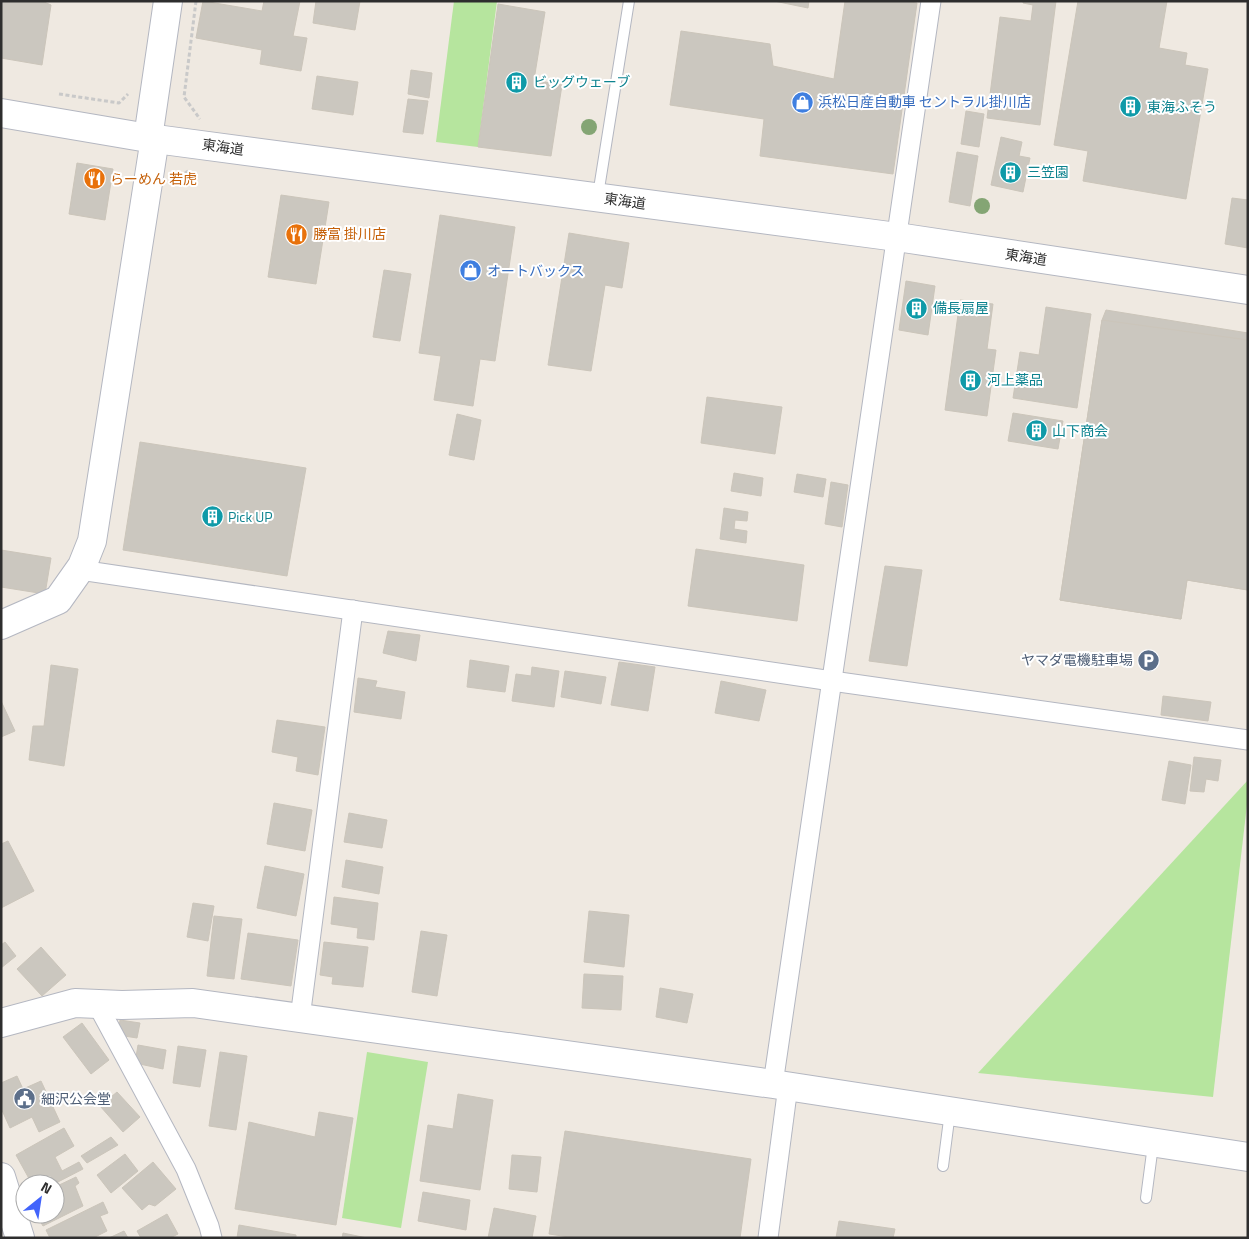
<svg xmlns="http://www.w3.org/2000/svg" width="1249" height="1239" viewBox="0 0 1249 1239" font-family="'Titillium Web','Noto Sans JP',sans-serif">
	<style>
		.green { fill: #b6e59e }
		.building { fill: #cbc7bf; stroke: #cbc5ba }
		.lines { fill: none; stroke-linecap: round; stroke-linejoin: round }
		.lane-casing { stroke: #b4b7c1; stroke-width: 12 }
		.street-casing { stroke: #b4b7c1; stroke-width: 21 }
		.secondary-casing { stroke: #b4b7c1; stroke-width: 30 }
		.path { stroke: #c9c9c9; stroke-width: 3; stroke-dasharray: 4 2.5; stroke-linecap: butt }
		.lane { stroke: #fff; stroke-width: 10 }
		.street { stroke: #fff; stroke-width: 19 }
		.secondary { stroke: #fff; stroke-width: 28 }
		.tree { fill: #84a574 }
		.labels { text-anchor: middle; stroke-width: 4; stroke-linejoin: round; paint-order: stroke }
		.culture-label { font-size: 14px; fill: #0d838f; stroke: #fff; text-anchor: start }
		.shop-label { font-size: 14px; fill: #366cbe; stroke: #fff; text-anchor: start }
		.street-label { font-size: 14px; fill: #2e2e2e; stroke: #fff }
		.food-label { font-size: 14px; fill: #c56008; stroke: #fff; text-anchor: start }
		.service-label { font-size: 14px; fill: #4e5e75; stroke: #fff; text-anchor: end }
	</style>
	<rect width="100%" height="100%" fill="#efe9e1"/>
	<!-- green -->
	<g class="green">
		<polygon points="454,1 497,1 478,147 436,142"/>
		<polygon points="1248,780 1248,796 1213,1097 978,1073"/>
		<polygon points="367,1052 428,1062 401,1228 342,1218"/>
	</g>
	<!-- building -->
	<g class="building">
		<polygon points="1,1 42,1 51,5 42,65 1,58"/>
		<polygon points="203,1 262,11 264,1 300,1 293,36 307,38 301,71 260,64 262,50 196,38"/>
		<polygon points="316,1 360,1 355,30 313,23"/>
		<polygon points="774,1 809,1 808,8"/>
		<polygon points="845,1 903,1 917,3 893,174 760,156 764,119 670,105 681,31 770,44 773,66 834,79"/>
		<polygon points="1023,1 1056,1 1040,125 987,118 1000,17 1031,21 1033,5 1023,3"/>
		<polygon points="1078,1 1167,1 1159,48 1187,53 1185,65 1208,69 1186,199 1083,181 1088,151 1054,145"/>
		<polygon points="498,4 545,12 534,80 562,85 551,156 478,147"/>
		<polygon points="411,70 432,73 429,98 408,94"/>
		<polygon points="317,76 358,82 353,115 312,109"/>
		<polygon points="408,99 428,101 423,134 403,132"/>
		<polygon points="966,111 984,114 979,147 961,144"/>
		<polygon points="1001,137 1022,142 1019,156 1030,158 1023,192 991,185"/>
		<polygon points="957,152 978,156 970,206 949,202"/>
		<polygon points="77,163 113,169 105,220 69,214"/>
		<polygon points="281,195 329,202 316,284 268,277"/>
		<polygon points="1232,198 1248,200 1248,248 1225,244"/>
		<polygon points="440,215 515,227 495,361 480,359 473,406 434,400 441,356 419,353"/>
		<polygon points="569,233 629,243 622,288 605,285 591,371 548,365"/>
		<polygon points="384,270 411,274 400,341 373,337"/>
		<polygon points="906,281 935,286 928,335 899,330"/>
		<polygon points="960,300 993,304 987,349 996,350 987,416 945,410"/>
		<polygon points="1046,307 1091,314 1077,408 1013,398 1020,352 1039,355"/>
		<polygon points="1106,310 1248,333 1248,590 1187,580 1181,619 1060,600 1102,320"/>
		<polygon points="1102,320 1248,340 1248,590 1187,580 1181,619 1060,600"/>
		<polygon points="707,397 782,407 775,454 701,443"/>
		<polygon points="1013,413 1063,421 1058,449 1008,441"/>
		<polygon points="457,414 481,420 474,460 449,455"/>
		<polygon points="140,442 306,468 287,576 123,550"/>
		<polygon points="734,473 763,478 761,496 731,491"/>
		<polygon points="797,474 826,479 823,497 794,492"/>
		<polygon points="831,482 848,485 842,527 825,524"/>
		<polygon points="724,508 748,512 747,521 735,520 734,529 747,531 746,543 720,539"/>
		<polygon points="696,549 804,565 797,621 688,606"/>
		<polygon points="1,550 51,558 45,594 1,587"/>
		<polygon points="885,566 922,570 907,666 869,661"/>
		<polygon points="388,631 420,635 416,661 383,653"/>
		<polygon points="470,660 509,666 505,692 467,687"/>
		<polygon points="619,662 655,667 648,711 611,705"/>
		<polygon points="51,665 78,669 64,766 29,760 33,726 44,726"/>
		<polygon points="532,667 559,671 554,707 512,701 516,674 531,676"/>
		<polygon points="565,671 606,677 601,704 561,697"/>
		<polygon points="358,678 377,681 375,687 405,692 401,719 354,712"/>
		<polygon points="721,681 766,690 759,721 715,713"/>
		<polygon points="1163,696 1211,702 1208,721 1161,715"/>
		<polygon points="1,701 15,731 1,737"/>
		<polygon points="277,720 325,727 318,775 296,771 298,757 272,752"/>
		<polygon points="1194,757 1221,760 1218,781 1206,779 1204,792 1190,791"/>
		<polygon points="1169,761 1191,765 1185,804 1162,800"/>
		<polygon points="274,803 312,810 305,851 267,844"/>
		<polygon points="349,813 387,820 382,848 344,842"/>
		<polygon points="8,841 34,891 1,908 1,844"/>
		<polygon points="346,860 383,867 379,894 342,887"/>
		<polygon points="265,866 304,874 296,916 257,908"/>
		<polygon points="334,897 378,903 374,940 357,938 358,928 331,924"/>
		<polygon points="193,903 214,906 208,941 187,937"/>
		<polygon points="589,911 629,915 624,967 584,962"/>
		<polygon points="214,916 242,919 234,979 207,976"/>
		<polygon points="421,931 447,935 437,996 412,992"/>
		<polygon points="248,933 298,940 291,986 241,979"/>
		<polygon points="5,942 16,956 1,968 1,945"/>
		<polygon points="324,942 368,947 363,987 332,984 333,977 320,975"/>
		<polygon points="41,947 66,975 42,996 17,969"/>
		<polygon points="584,974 623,976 621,1010 582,1008"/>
		<polygon points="660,988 693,994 687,1023 656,1017"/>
		<polygon points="120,1020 140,1023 137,1038 118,1035"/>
		<polygon points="82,1023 109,1060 91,1074 63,1037"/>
		<polygon points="138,1045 166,1050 163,1069 135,1063"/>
		<polygon points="178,1046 206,1050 200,1087 173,1083"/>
		<polygon points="220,1052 247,1056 236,1130 209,1126"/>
		<polygon points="17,1076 23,1089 41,1081 60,1122 39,1132 32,1117 10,1128 1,1108 1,1083"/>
		<polygon points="117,1092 140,1117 123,1132 100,1106"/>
		<polygon points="458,1094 493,1100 480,1190 420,1181 428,1125 453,1129"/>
		<polygon points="319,1112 353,1118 336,1225 235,1209 249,1122 315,1137"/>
		<polygon points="64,1128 74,1146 55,1157 62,1171 79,1162 83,1169 54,1184 45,1184 45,1182 32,1184 16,1155"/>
		<polygon points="565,1131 751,1159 740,1238 576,1238 549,1234"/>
		<polygon points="111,1137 118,1145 87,1163 81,1156"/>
		<polygon points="125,1154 138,1171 111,1193 97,1175"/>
		<polygon points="512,1155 541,1157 537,1192 509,1189"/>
		<polygon points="153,1162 176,1189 155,1206 149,1204 142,1210 122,1188"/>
		<polygon points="76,1177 79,1183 75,1186 83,1206 43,1226 36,1214 55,1214 55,1187"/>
		<polygon points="423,1192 470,1200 466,1230 418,1221"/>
		<polygon points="103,1202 108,1213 100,1216 107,1231 93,1238 50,1238 46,1230"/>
		<polygon points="494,1208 536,1216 532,1238 488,1238"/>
		<polygon points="167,1214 178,1234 170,1238 141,1238 137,1231"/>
		<polygon points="839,1221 895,1229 893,1238 836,1238"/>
		<polygon points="239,1225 296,1235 296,1238 237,1238"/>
		<polygon points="124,1231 128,1238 109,1238"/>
		<polygon points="343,1233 367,1238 342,1238"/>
	</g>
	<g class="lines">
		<defs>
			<g id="lane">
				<polyline points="598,195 629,1"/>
				<polyline points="943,1166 950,1112"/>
				<polyline points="1146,1198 1153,1145"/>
			</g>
			<g id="street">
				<polyline points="80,570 832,681 1248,740"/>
				<polyline points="97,1004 186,1169 209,1226 212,1238"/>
				<polyline points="300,1018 353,610"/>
				<polyline points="773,1084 931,1"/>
				<polyline points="768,1238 788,1086"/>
			</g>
			<g id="secondary">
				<polyline points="1,113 148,138 897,237 1248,290"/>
				<polyline points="148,138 168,1"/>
				<polyline points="1,625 58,600 82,566 92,541 155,138"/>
				<polyline points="1,1023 75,1003 122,1005 193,1003 773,1084 1248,1157"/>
				<polyline points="1,1177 20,1238"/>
			</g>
		</defs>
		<!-- lane casing -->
		<use href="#lane" class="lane-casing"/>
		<!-- street casing -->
		<use href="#street" class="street-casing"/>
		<!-- secondary casing -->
		<use href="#secondary" class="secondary-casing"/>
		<!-- path -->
		<g class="path">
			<polyline points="196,1 184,97 200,119"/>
			<polyline points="59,94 119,103 128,94"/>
			<polyline points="174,180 190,170"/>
		</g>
		<!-- lane -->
		<use href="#lane" class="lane"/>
		<!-- street -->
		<use href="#street" class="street"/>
		<!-- secondary -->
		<use href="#secondary" class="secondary"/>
	</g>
	<!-- trees -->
	<g class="tree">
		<circle cx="589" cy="127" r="8"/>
		<circle cx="982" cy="206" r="8"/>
	</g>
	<!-- icons -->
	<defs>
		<symbol id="building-disc" viewBox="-11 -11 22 22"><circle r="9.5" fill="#0f9aa8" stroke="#fff"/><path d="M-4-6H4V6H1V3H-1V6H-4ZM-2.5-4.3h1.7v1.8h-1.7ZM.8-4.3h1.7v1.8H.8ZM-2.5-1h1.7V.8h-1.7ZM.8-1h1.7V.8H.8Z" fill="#fff"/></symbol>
		<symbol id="shop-disc" viewBox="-11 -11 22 22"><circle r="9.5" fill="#3f7fe0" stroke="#fff"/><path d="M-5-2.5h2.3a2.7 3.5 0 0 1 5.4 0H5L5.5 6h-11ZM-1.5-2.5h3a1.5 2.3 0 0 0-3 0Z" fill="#fff"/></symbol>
		<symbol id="restaurant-disc" viewBox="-11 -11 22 22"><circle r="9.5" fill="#e8710a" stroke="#fff"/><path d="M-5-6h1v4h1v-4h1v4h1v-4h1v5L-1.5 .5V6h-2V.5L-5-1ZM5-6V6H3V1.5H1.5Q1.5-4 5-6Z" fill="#fff"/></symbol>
		<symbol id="parking-disc" viewBox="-11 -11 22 22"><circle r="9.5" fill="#5c6f8a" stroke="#fff"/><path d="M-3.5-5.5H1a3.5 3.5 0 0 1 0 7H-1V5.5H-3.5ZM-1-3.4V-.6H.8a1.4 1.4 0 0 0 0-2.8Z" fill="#fff"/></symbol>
		<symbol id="civic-disc" viewBox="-11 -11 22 22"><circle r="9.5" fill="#5c6f8a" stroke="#fff"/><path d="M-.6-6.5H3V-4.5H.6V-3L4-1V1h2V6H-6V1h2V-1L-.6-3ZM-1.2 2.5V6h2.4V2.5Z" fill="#fff"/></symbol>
	</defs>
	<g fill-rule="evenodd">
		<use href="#building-disc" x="504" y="70" width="25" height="25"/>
		<use href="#shop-disc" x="790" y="90" width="25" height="25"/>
		<use href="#building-disc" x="1118" y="94" width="25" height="25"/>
		<use href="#building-disc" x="998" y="160" width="25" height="25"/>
		<use href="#restaurant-disc" x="82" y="166" width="25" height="25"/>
		<use href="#restaurant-disc" x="284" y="222" width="25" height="25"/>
		<use href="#shop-disc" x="458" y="258" width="25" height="25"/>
		<use href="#building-disc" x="904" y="296" width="25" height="25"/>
		<use href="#building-disc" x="958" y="368" width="25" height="25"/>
		<use href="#building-disc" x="1024" y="418" width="25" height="25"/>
		<use href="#building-disc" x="200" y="504" width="25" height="25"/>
		<use href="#parking-disc" x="1136" y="648" width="25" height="25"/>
		<use href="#civic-disc" x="12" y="1086" width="25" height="25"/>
	</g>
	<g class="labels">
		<!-- culture labels -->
		<g class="culture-label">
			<text x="533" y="87">ビッグウェーブ</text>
			<text x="1147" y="112">東海ふそう</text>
			<text x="1027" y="177">三笠園</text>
			<text x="933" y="313">備長扇屋</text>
			<text x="987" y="385">河上薬品</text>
			<text x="1052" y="436">山下商会</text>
			<text x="228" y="522">Pick UP</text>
		</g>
		<!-- shop labels -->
		<g class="shop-label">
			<text x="818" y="107">浜松日産自動車 セントラル掛川店</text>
			<text x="487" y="276">オートバックス</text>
		</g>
		<!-- street labels -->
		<g class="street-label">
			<text transform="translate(223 147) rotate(8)" y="5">東海道</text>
			<text transform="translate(625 201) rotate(8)" y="5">東海道</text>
			<text transform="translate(1026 257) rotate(9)" y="5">東海道</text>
		</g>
		<!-- food labels -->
		<g class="food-label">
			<text x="110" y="184">らーめん 若虎</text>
			<text x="313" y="239">勝富 掛川店</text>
		</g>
		<!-- service labels -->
		<g class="service-label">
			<text x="1133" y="665">ヤマダ電機駐車場</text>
			<text x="41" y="1104" text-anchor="start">細沢公会堂</text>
		</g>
	</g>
	<!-- border -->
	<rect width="1249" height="1239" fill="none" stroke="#2e2e2e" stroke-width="5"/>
	<!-- north arrow -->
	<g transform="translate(40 1199) rotate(30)"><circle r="24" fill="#ffffff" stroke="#ababab"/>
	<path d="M0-4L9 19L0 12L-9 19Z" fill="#4264fb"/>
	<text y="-8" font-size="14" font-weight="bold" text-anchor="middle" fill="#2e2e2e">N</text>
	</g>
</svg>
